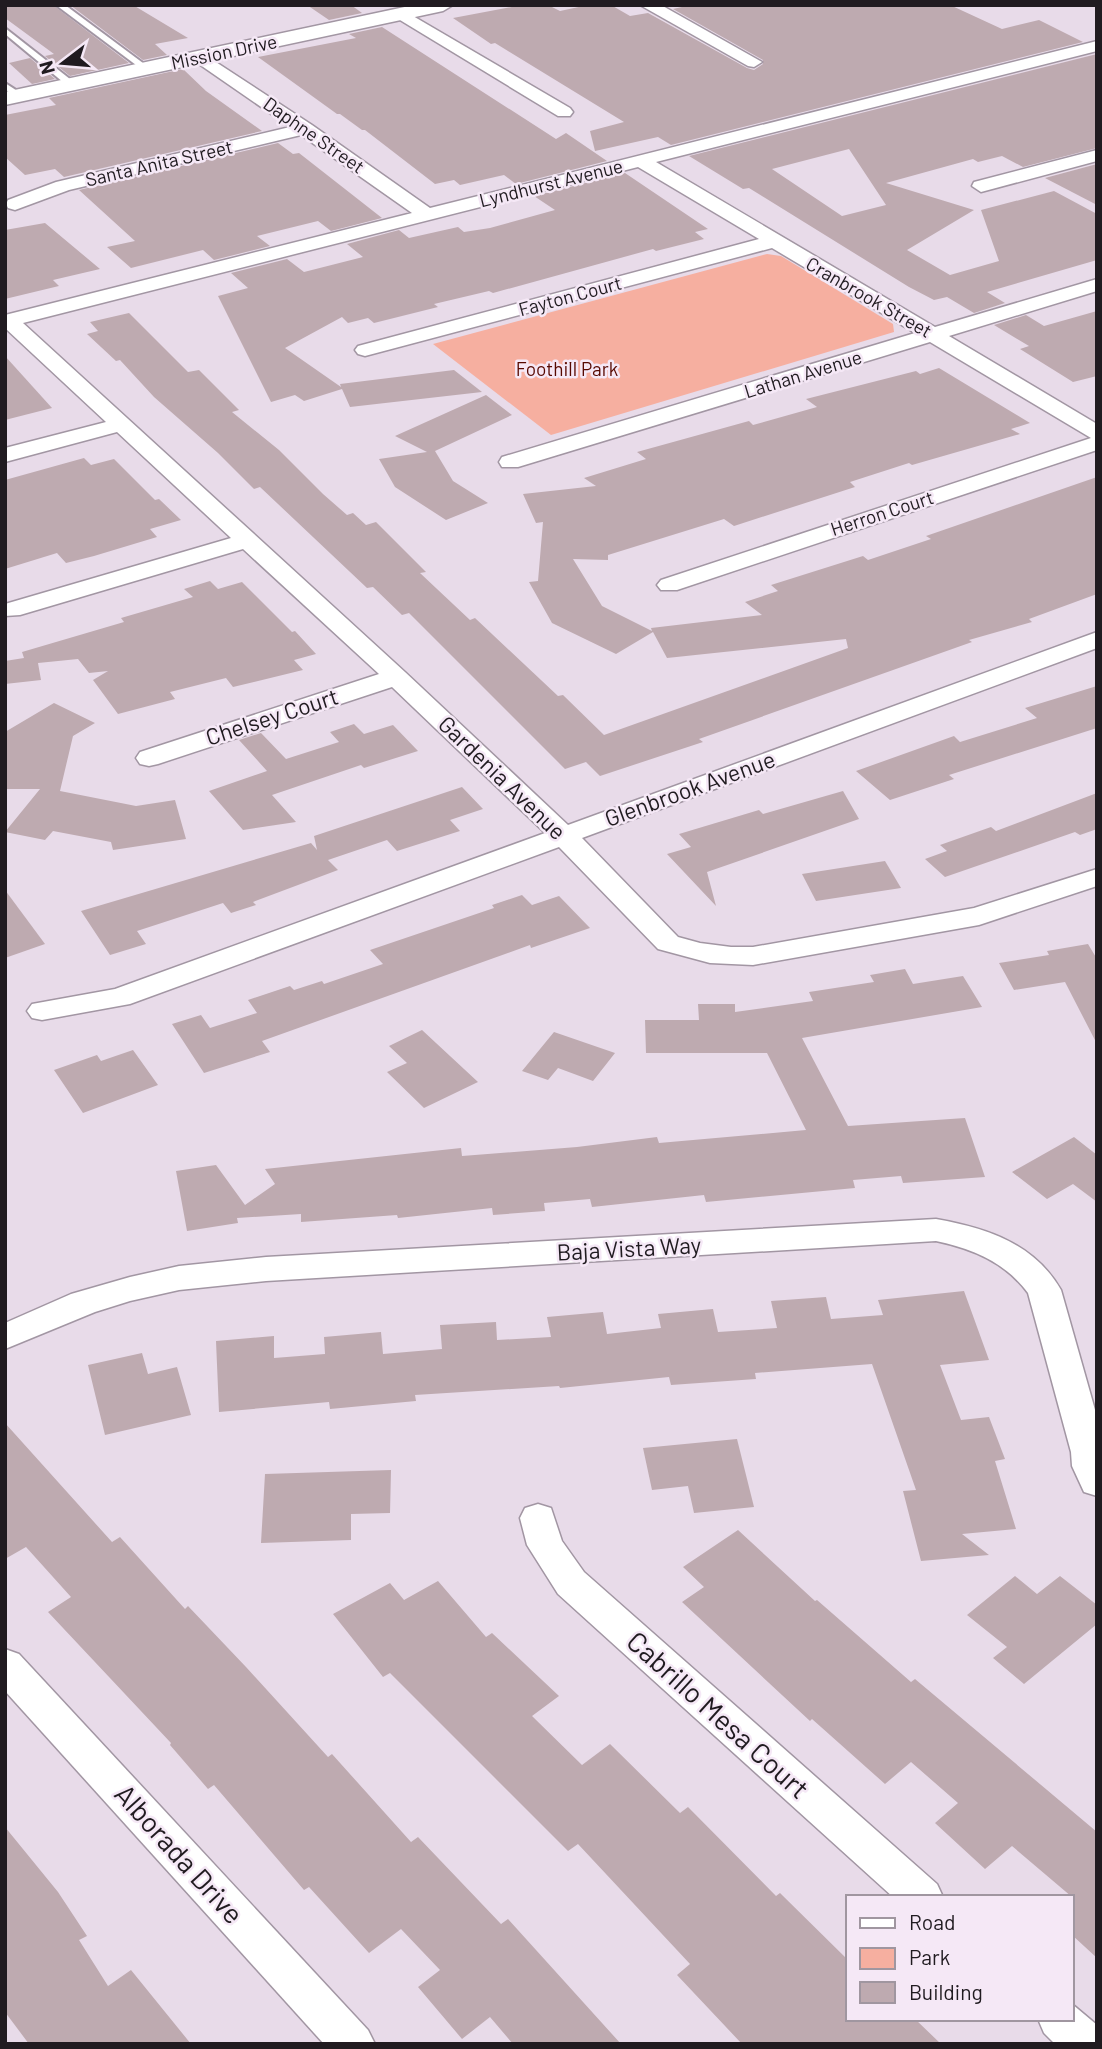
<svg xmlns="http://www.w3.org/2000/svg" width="1102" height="2049" viewBox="0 0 1102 2049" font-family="Barlow,sans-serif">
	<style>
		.green { fill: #f6afa0 }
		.building { fill: #beaab0; fill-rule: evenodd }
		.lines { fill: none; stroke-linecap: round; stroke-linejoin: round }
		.service-casing { stroke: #a296a3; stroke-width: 4 }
		.minor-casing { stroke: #a296a3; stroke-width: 3 }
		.tertiary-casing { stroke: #a296a3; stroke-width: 3 }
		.service { fill: #fff; fill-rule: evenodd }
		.minor { fill: #fff; fill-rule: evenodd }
		.tertiary { fill: #fff; fill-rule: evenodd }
		.labels { text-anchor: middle; stroke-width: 5; stroke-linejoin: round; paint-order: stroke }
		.far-street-label { font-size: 19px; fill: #201b20; stroke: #f5e8f6 }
		.far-park-label { font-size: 19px; fill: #570901; stroke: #f5e8f6 }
		.street-label { font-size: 23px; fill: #201b20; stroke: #f5e8f6 }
		.near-street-label { font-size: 28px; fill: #201b20; stroke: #f5e8f6 }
	</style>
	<rect width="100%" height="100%" fill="#e8dbe9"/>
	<!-- green -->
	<polygon class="green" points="767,254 781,256 893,324 894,332 551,435 433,344"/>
	<!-- building -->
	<g class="building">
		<polygon points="5,5 53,5 129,63 70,76 45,56 54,54 5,18"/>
		<polygon points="70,5 133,5 188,38 155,44 167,55 143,60"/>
		<polygon points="307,5 351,5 362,13 329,20"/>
		<polygon points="522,5 548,5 560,11 588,5 611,5 630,16 648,13 747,68 754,70 763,64 763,60 673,9 691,5 950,5 1002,29 1039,20 1083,42 671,145 658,137 595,151 590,131 624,122 495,43 491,44 453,18"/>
		<polygon points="382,27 556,139 566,133 607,161 516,184 504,175 460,185 454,180 435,184 365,130 362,130 340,114 337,114 258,57 356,38 349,34"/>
		<path d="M1097 54V148L1023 167 1002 156 978 162 973 159 886 183 974 210 907 250 950 275 999 261 981 210 1054 191 1097 214V260L987 292 1005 303 974 313 947 297 934 300 909 287 749 188 743 189 689 156ZM849 149 886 205 842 216 772 169Z"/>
		<polygon points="30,58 55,79 32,84 9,63"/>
		<polygon points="183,69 206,91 262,131 64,177 55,169 25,175 5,157 5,115 56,105 49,98"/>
		<polygon points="278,143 293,154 299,153 382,218 331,231 318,221 257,236 270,246 214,260 203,250 131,268 107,247 135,241 79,190"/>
		<polygon points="1097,164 1097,205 1045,178"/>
		<polygon points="625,173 708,229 695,232 704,239 656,251 653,249 493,293 489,291 434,304 438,307 374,323 368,318 348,323 342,317 285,348 341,387 340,384 454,370 482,392 350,407 342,389 304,401 295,395 271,402 218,296 248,288 231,273 287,259 304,272 363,257 347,244 399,230 409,238 458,227 464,232 490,228 555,210 534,196"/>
		<polygon points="45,223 100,269 53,280 59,286 5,299 5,230"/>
		<polygon points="1097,311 1097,376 1073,382 1020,349 1029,346 994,325 1026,315 1044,326"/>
		<polygon points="129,313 188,372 199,370 239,410 232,412 279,450 323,494 347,515 353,513 366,525 376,522 426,572 420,573 470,620 475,618 558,696 563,695 604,735 848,648 846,639 667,658 653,632 616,654 552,623 529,582 538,581 543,522 536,523 523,494 596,486 584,478 646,459 637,452 749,421 753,425 817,407 806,399 916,371 920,374 939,368 1030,423 1011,429 1020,434 912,465 909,463 850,482 855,487 734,526 724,519 608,555 608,560 573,559 602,606 652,631 651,628 762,615 745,602 778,591 771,585 863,556 868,560 931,539 926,536 1097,477 1097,594 1029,619 1032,622 969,640 972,642 699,739 703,742 600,776 586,762 565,769 409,613 402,615 373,587 367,588 260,487 254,489 218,453 154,397 120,360 116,361 87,334 98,331 90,322"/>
		<polygon points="5,356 52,408 5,420"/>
		<polygon points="486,395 512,415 435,451 453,481 488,503 446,520 395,487 379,459 427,452 395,436"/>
		<polygon points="84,458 91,465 114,459 155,500 159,499 181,520 150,529 157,537 94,556 66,563 57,553 5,569 5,480"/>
		<polygon points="210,581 218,589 242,582 292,632 295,631 316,654 294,660 303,670 233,687 226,678 170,692 175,699 118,714 93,680 108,671 89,673 78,659 38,663 41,680 5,684 5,661 24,658 22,652 124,622 121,618 193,597 184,589"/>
		<polygon points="1097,686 1097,728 949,775 954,779 890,800 856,771 954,736 960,742 1037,718 1025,708"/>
		<polygon points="54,703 95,723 73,736 60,791 136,806 175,800 186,839 113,850 111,842 53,831 45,840 5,832 40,789 5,789 5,732"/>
		<polygon points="354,724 364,734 393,725 418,751 364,768 361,765 272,795 296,822 243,830 209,791 267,771 239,740 261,733 286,759 339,742 330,732"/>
		<polygon points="462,787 483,809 450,820 460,831 397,851 387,840 328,860 338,870 253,902 256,905 231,913 223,903 137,931 146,944 110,955 81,911 311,843 317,850 314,836"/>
		<polygon points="843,791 859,819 707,872 716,906 667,854 691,847 679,834 759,810 763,814"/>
		<polygon points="1097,793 1097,829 1080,835 1075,832 945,877 925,859 947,851 940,845 991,827 996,831"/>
		<polygon points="885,861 901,888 816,901 802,874"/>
		<polygon points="5,890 45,944 5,958"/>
		<polygon points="522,895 532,905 559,896 590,928 531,948 530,945 262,1041 270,1052 204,1073 172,1024 201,1015 210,1028 257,1013 248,1000 290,986 294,990 322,981 324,984 383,964 370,950 494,908 492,905"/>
		<polygon points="1088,944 1097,959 1097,1044 1065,982 1014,990 999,963 1049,955 1047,951"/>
		<polygon points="905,969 913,984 963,976 982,1007 802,1038 848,1126 965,1118 985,1177 903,1183 901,1176 853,1180 855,1188 706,1202 704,1195 592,1207 590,1199 544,1203 545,1211 493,1215 492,1208 398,1218 397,1215 301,1222 301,1214 237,1218 238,1223 187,1231 176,1171 216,1165 245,1205 275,1184 265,1169 461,1148 462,1156 577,1147 657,1137 659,1143 806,1130 767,1053 646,1053 645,1020 699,1020 698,1004 735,1004 735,1012 813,1001 809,992 874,982 870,975"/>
		<polygon points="422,1030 478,1082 424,1108 387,1072 407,1063 389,1046"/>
		<polygon points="554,1032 615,1053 593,1081 558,1068 548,1080 522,1071"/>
		<polygon points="133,1050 158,1085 83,1113 54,1070 97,1055 101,1061"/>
		<polygon points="1074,1137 1097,1155 1097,1202 1073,1184 1047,1199 1012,1172"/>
		<polygon points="964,1291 989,1360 940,1365 961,1420 989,1417 1005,1459 995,1461 1016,1529 962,1534 989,1555 921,1561 903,1491 916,1490 872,1364 755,1373 756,1379 671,1385 669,1377 560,1388 559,1386 415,1395 416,1401 330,1409 329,1402 219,1412 216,1341 274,1336 274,1358 325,1354 324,1337 381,1332 383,1354 442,1349 440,1325 496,1322 497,1340 551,1337 547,1317 603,1312 607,1334 661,1328 658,1314 713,1309 718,1332 777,1328 771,1301 826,1297 831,1319 883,1315 878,1300"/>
		<polygon points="142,1353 148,1374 177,1367 191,1415 105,1435 88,1365"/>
		<polygon points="5,1423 112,1542 120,1537 185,1609 188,1606 246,1667 328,1757 332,1754 411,1842 418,1837 501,1924 508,1919 621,2044 513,2044 490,2017 462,2039 418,1987 440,1970 401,1929 369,1953 309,1887 304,1890 214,1785 208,1789 170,1745 171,1743 48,1612 71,1597 26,1547 5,1559"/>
		<polygon points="737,1439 754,1507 694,1513 688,1486 652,1490 643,1448"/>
		<polygon points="391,1470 390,1513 351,1514 351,1540 261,1543 265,1474"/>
		<polygon points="738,1530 815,1601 817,1600 911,1682 915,1679 1097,1832 1097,1958 1072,1935 1072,1897 1012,1846 985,1869 935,1823 958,1803 911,1762 885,1784 812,1719 810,1721 682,1602 704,1587 683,1567"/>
		<polygon points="1015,1576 1037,1594 1060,1576 1097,1605 1097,1624 1024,1684 993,1658 1007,1647 967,1615"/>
		<polygon points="438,1581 486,1637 492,1633 559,1696 532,1716 582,1765 610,1744 680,1813 688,1807 776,1896 780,1893 848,1960 848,2019 915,2019 941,2044 742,2044 677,1975 690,1964 578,1844 568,1851 390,1673 383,1677 333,1614 390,1583 404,1600"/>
		<polygon points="5,1827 58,1892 87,1936 79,1940 108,1986 131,1970 191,2044 29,2044 5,2012"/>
	</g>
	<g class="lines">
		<defs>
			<g id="service">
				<polygon points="56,5 65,5 151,69 144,71"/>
				<polygon points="5,28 75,83 75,87 69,87 5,34"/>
				<polygon points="5,83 22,94 22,98 16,98 5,89"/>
			</g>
			<g id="minor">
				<polygon points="640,5 661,5 762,62 754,67 748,66"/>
				<polygon points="401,9 570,108 573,112 570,116 558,116 395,17 393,14"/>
				<polygon points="1097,41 1097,51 656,162 935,327 1097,279 1097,291 949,336 1097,424 1097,450 677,590 661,590 657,585 661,580 1091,438 930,342 518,467 502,467 499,462 502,457 915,333 772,248 365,356 358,354 355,350 358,346 759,239 638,167 23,323 405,672 568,825 1097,632 1097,648 582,838 678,937 700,943 731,947 753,947 974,908 1097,869 1097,886 979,925 753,965 710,963 658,949 559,847 130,1004 42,1020 32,1018 27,1011 32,1004 115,989 545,833 392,687 158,764 149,766 140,764 136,758 140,752 379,674 243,549 20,615 5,616 5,604 231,538 117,432 5,462 5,448 106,422 5,328 5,315 412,213 301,135 69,190 15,210 8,208 6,204 8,200 56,182 290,127 196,62 194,58 196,54 202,53 312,125 430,208"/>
				<polygon points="1097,150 1097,161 981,192 972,186 974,182"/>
				<path d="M936 1219C986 1228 1034 1243 1061 1290L1097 1417V1496L1084 1492 1072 1466 1071 1452 1028 1293C1005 1262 973 1249 936 1241L266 1281 179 1290 130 1301 95 1312 5 1349V1323L71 1294 130 1277 179 1266 266 1257Z"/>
				<polygon points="538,1504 551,1508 562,1541 584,1572 937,1884 943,1897 893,1897 558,1594 527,1545 520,1518 525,1508"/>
				<polygon points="5,1649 19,1654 368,2030 375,2044 324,2044 5,1691"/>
				<polygon points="1072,2004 1097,2025 1097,2044 1055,2044 1044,2033 1038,2019 1072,2019"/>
			</g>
			<polygon id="tertiary" points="414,5 453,5 443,11 5,105 5,92"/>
		</defs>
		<!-- service casing -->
		<use href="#service" class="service-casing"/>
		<!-- minor casing -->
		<use href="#minor" class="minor-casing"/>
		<!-- tertiary casing -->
		<use href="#tertiary" class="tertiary-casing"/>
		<!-- service -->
		<use href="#service" class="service"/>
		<!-- minor -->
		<use href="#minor" class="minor"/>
		<!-- tertiary -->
		<use href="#tertiary" class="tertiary"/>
	</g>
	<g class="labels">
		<!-- far-street labels -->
		<g class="far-street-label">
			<text transform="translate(224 52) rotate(-12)" y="7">Mission Drive</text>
			<text transform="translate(314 135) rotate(35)" y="7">Daphne Street</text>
			<text transform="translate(159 163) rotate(-13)" y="7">Santa Anita Street</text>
			<text transform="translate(551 183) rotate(-14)" y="7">Lyndhurst Avenue</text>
			<text transform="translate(570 296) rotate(-15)" y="7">Fayton Court</text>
			<text transform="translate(869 297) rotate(30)" y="7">Cranbrook Street</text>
			<text transform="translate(803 374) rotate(-17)" y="7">Lathan Avenue</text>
			<text transform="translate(882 513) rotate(-18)" y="7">Herron Court</text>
		</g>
		<!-- far-park labels -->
		<g class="far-park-label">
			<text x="567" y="376">Foothill Park</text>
		</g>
		<!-- street labels -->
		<g class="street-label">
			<text transform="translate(272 717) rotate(-18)" y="8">Chelsey Court</text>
			<text transform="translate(502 778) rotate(44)" y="8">Gardenia Avenue</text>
			<text transform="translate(690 789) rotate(-20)" y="8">Glenbrook Avenue</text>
			<text transform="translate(629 1249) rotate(-3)" y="8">Baja Vista Way</text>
		</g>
		<!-- near-street labels -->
		<g class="near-street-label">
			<text transform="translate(718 1715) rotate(42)" y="10">Cabrillo Mesa Court</text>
			<text transform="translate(179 1854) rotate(48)" y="10">Alborada Drive</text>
		</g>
	</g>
	<!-- border -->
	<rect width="1102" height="2049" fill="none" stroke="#201b20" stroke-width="14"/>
	<!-- legend -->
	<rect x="846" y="1895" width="228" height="126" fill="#f5e8f6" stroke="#a096a0" stroke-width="2"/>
	<rect x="860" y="1918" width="35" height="10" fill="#ffffff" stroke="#a096a0" stroke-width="2"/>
	<text x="909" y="1930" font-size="21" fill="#201b20">Road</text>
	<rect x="860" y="1948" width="35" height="21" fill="#f6afa0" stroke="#a096a0" stroke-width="2"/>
	<text x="909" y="1965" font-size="21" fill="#201b20">Park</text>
	<rect x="860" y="1982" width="35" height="21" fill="#beaab0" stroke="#a096a0" stroke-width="2"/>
	<text x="909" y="2000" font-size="21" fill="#201b20">Building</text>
	<!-- north arrow -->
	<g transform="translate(63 63) rotate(254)" stroke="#f5e8f6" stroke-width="5" paint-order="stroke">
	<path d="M0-5L12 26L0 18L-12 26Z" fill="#201b20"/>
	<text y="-10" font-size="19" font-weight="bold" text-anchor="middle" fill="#201b20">N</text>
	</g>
</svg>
